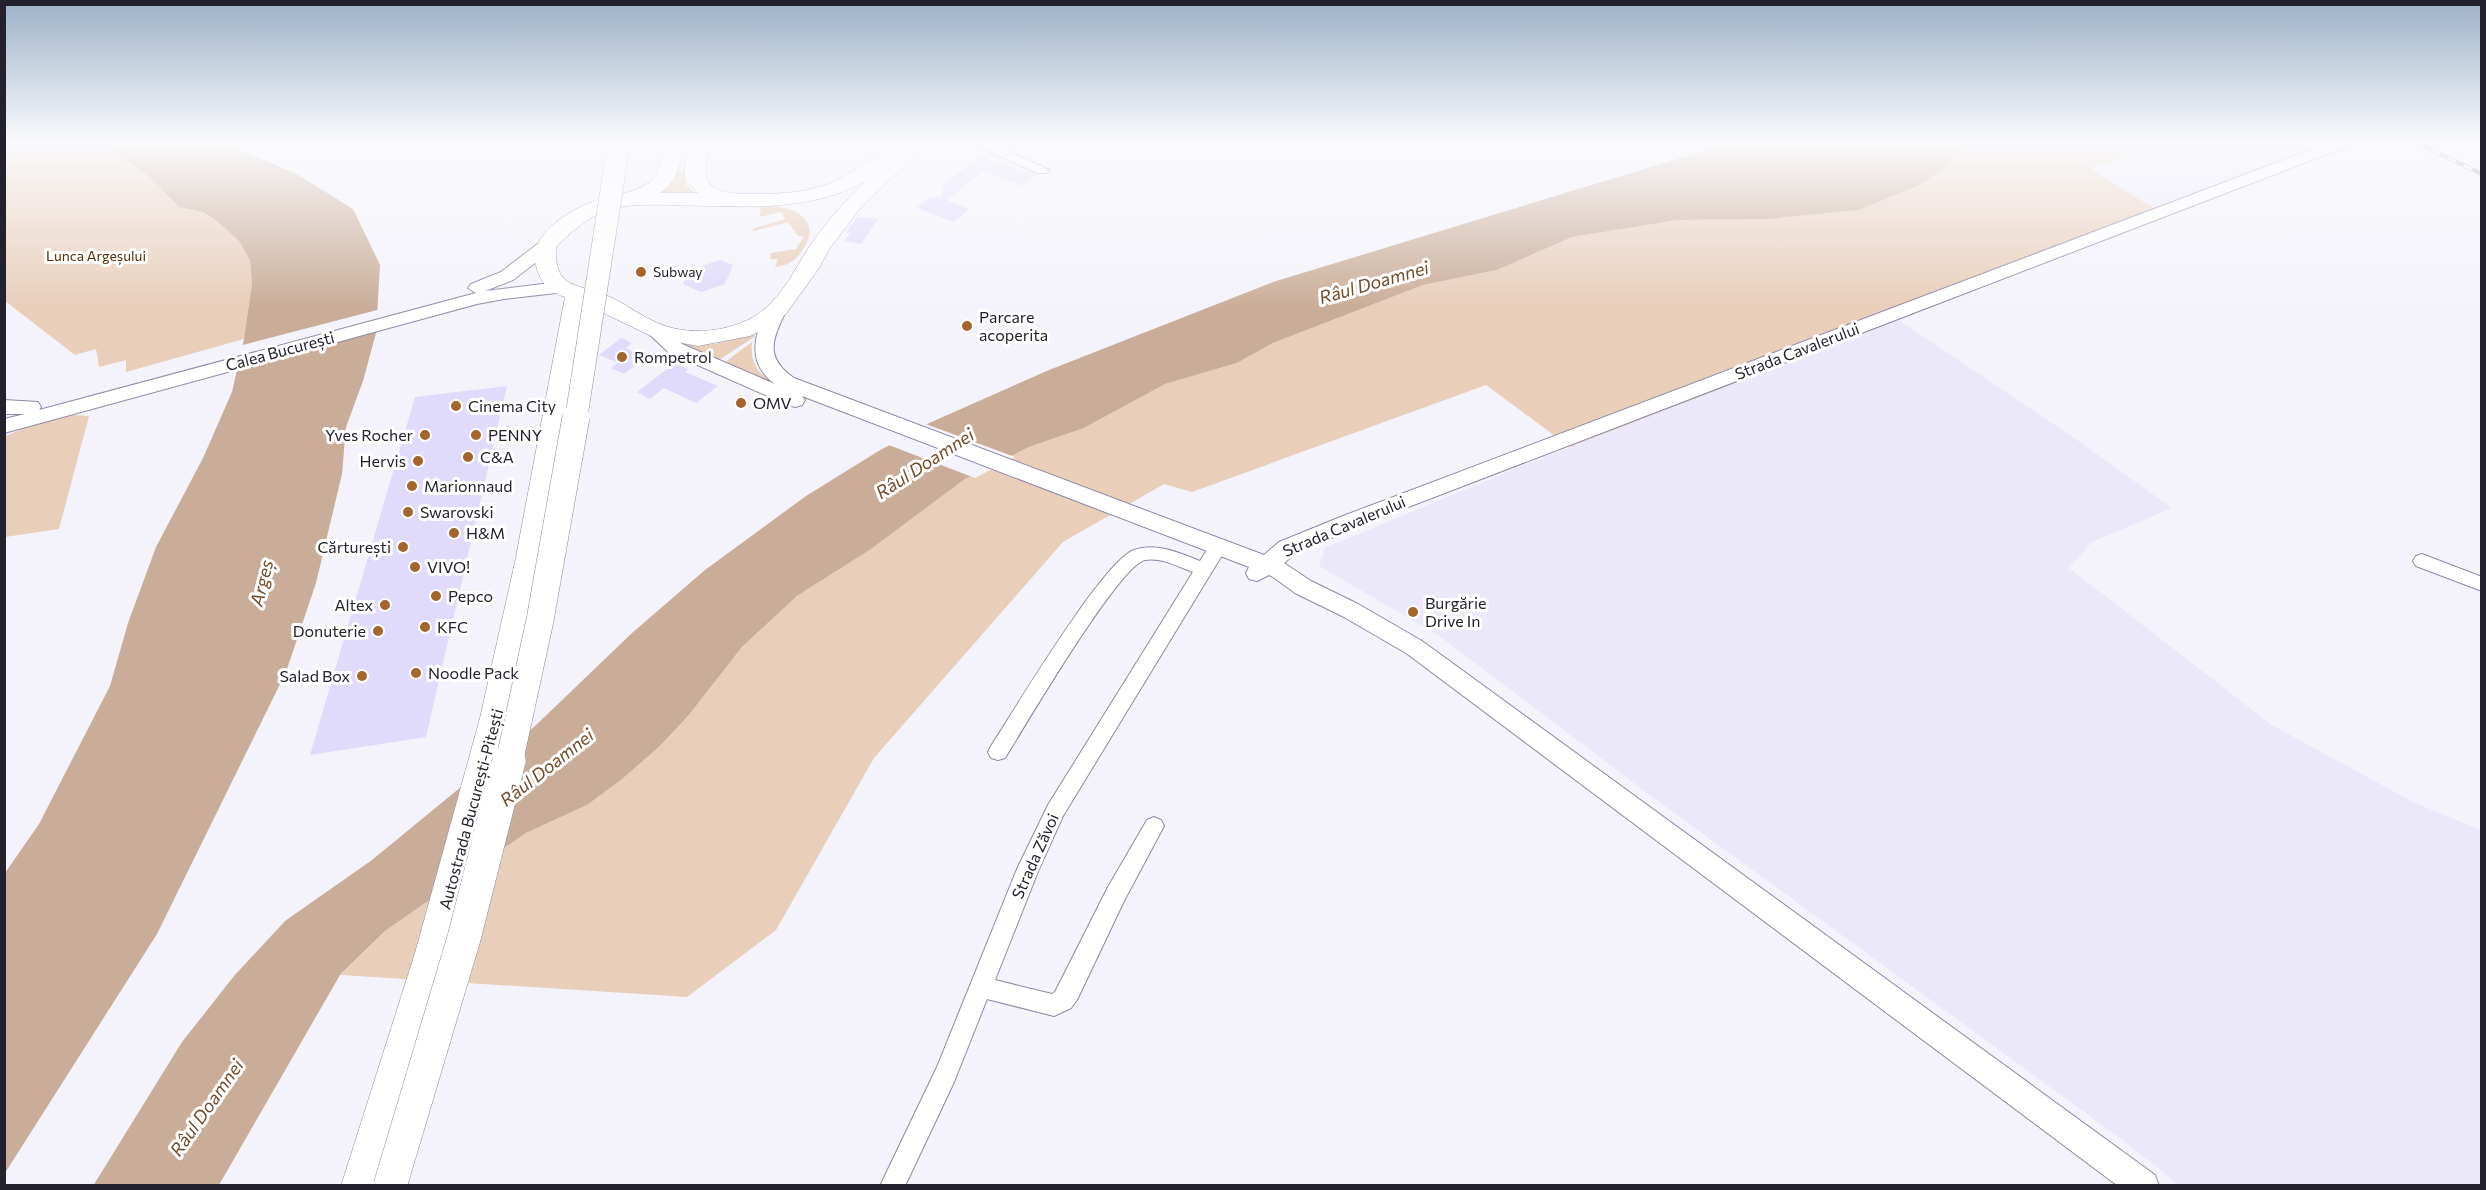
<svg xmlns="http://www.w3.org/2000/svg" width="2486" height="1190" viewBox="0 0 2486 1190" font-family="Commissioner,sans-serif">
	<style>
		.built { fill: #eae8f9 }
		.green { fill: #e9ceba }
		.water { fill: #caad98 }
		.pier { fill: #f4f3fb }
		.building { fill: #e0dafb }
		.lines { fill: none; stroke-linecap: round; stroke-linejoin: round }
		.minor-casing { stroke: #8d88a8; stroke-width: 2 }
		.major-casing { stroke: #8d88a8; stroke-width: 2 }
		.highway-casing { stroke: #8d88a8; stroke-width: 1 }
		.minor { fill: #fff; fill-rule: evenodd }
		.major { fill: #fff; fill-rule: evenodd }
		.highway { fill: #fff; fill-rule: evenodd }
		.rail-casing { stroke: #92919a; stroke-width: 4.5 }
		.rail { stroke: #fff; stroke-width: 3; stroke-dasharray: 9; stroke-linecap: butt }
		.highway-bridge-far2-casing { stroke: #8d88a8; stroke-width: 23; stroke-linecap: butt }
		.highway-bridge-far1-casing { stroke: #8d88a8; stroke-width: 28; stroke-linecap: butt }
		.highway-bridge-casing { stroke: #8d88a8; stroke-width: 34; stroke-linecap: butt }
		.highway-bridge-far2 { stroke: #fff; stroke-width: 22 }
		.highway-bridge-far1 { stroke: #fff; stroke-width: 27 }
		.highway-bridge { stroke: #fff; stroke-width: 33 }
		.poi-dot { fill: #a4642c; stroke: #fff; stroke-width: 2 }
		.labels { text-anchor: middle; stroke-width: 6; stroke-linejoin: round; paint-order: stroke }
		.far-park-label { font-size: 14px; fill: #542e09; stroke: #fff }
		.far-poi-label { font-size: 14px; fill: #23212d; stroke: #fff; text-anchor: start }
		.poi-label { font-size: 16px; fill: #23212d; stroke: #fff; text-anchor: start }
		.street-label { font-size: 16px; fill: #23212d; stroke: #fff }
		.water-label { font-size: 18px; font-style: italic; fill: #734a28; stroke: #fff }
	</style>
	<rect width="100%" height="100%" fill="#f4f3fb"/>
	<!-- built -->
	<g class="built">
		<polygon points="2170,142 2364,142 2163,214 2090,169"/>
		<polygon points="1897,319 2077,440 2172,508 2092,542 2069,568 2272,725 2413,802 2481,830 2481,1185 2179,1185 2124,1141 1647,793 1438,635 1319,566 1325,548 1522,466"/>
	</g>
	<!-- green -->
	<g class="green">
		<polygon points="5,142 105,142 115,153 146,174 179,207 202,212 218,222 239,241 250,260 252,283 244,339 126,372 126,360 99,367 96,349 75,355 5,301"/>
		<polygon points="1963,142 2170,142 2090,169 2163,214 2123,233 1570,447 1486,385 1192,492 1164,484 1063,542 874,758 776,930 687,997 341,975 385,931 526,833 587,805 621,780 660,746 688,716 742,647 797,596 871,549 965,479 1029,447 1084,428 1165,384 1237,363 1273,343 1423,285 1497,270 1572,237 1678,220 1769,219 1859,210 1920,185 1946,167"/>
		<polygon points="684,170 686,185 695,193 658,192 675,180 677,171"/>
		<path d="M758 205C783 205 823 213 805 246 798 259 790 265 775 267L778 259H770L771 253 796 249 804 236H798L788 222 754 231 752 229 785 219 781 212 759 217 761 212Z"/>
		<polygon points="756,332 754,337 716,362 678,345 715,344"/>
		<path d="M752 342C748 384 786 384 812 401L771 386 721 365Z"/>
		<polygon points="74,415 89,416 59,529 5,537 5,436 35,424"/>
	</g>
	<!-- water -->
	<g class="water">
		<polygon points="105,142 220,142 295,173 353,209 380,265 376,333 363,381 346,427 342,474 316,583 286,672 157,934 5,1173 5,873 39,824 110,686 128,623 156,547 203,458 232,392 244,339 252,283 250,260 239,241 218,222 203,212 179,207 146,174 115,153"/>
		<polygon points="1733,142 1963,142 1946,167 1920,185 1859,210 1769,219 1678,220 1572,237 1497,270 1423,285 1273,343 1237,363 1165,384 1084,428 1029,447 965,479 871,549 797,596 742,647 688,716 660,746 621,780 587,805 526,833 385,931 340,975 219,1185 93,1186 182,1042 234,976 285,921 372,860 534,727 632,633 705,570 806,496 877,452 927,424 1049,370 1273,282"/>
	</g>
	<!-- pier -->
	<g class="pier">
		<polygon points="381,309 379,330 234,369 239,346"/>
		<polygon points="923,423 1015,457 975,478 886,444"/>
	</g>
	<!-- building -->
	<g class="building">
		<polygon points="981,156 1035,175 1022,186 983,172 947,200 969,209 954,222 917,208 927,199 942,196 944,184"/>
		<polygon points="857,217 878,219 861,244 845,241 850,233 846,232"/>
		<polygon points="720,260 733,265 725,284 701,292 683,284 690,270"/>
		<polygon points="621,338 632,343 626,348 643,356 633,363 636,365 624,374 611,368 618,363 599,355"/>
		<polygon points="675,363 688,369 685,372 718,386 696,403 664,388 650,399 637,392"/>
		<polygon points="507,386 426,737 310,755 415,397"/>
	</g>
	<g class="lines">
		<defs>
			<g id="minor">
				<polygon points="974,142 990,142 1049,170 1047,173 1037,173 975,145"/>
				<path d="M1218 541 1224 542 1227 547 1063 816 1039 869 995 980 1052 994 1055 992 1108 887 1147 820 1154 817 1161 820 1164 826 1124 901 1077 1000 1071 1008 1054 1016 987 999 954 1082 905 1186H880L937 1067 1017 869 1048 805 1193 572C1179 567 1161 557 1145 560 1119 565 1024 728 1005 758L998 760 991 758 988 752 991 746C1014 711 1103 561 1134 550 1155 542 1180 553 1200 561L1212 542Z"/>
				<polygon points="2422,554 2482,577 2482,591 2416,566 2413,561 2416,556"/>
			</g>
			<g id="major">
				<path d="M2331 142H2353L2351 145 1359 526 1295 554 1284 563 1311 581 1358 604 1422 641 2155 1175 2159 1186H2118L1406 653 1342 616 1295 593 1273 577 1269 575 1257 581 1249 579 1246 573 1249 567 802 396 805 400 802 405 795 407 788 405 668 352 646 331 648 327H662L682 344 775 384C745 363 754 331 771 305H785L787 309C773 338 763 357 794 378L1264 555 1279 542 1343 516Z"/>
				<polygon points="546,241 552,242 555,246 552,250 513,280 485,291 559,282 565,284 568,288 565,292 504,299 477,304 4,433 4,419 25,414 4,414 4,400 38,402 41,407 39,410 476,293 468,288 471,284 501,272 540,242"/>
			</g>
			<path id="highway" d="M667 142H686C679 161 679 182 660 193H698L685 179V161L692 142H710C702 178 700 193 746 194 774 194 801 194 828 184 855 174 880 150 906 142 912 140 922 141 929 142L862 206 830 248 819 268 786 314 765 329 750 336 698 346 655 338 585 304C563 442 541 580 510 716 474 875 426 1030 378 1186H341L415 953 480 718 515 562 565 297C549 292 540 282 536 266 527 236 568 211 592 202 613 194 634 195 652 180 661 173 662 152 667 142ZM866 181C846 200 827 221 812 243 798 263 788 286 771 303 745 331 694 338 660 324 642 317 626 304 608 296 577 283 554 290 556 247 571 232 584 220 604 212 624 203 650 205 672 205 738 206 806 214 866 181Z"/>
		</defs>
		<!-- minor casing -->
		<use href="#minor" class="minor-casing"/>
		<!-- major casing -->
		<use href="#major" class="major-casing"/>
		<!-- highway casing -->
		<use href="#highway" class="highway-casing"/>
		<!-- minor -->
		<use href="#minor" class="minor"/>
		<!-- major -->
		<use href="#major" class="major"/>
		<!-- highway -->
		<use href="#highway" class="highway"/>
		<defs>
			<polyline id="rail" points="2415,142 2482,174"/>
		</defs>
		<!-- rail casing -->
		<use href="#rail" class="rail-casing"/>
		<!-- rail -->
		<use href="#rail" class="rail"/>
		<defs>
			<polyline id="highway-bridge-far2" points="576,419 619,142"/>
			<polyline id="highway-bridge-far1" points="509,763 540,620 576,417"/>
			<polyline id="highway-bridge" points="390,1186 464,938 509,761"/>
		</defs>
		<!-- highway-bridge-far2 casing -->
		<use href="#highway-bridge-far2" class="highway-bridge-far2-casing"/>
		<!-- highway-bridge-far1 casing -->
		<use href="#highway-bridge-far1" class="highway-bridge-far1-casing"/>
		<!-- highway-bridge casing -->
		<use href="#highway-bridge" class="highway-bridge-casing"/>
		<!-- highway-bridge-far2 -->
		<use href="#highway-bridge-far2" class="highway-bridge-far2"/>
		<!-- highway-bridge-far1 -->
		<use href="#highway-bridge-far1" class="highway-bridge-far1"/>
		<!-- highway-bridge -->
		<use href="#highway-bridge" class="highway-bridge"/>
	</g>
	<!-- sky -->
	<linearGradient id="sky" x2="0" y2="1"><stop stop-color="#9cb1c8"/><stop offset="0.46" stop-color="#fafafd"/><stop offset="1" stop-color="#fafafd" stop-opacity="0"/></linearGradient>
	<rect width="2486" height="308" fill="url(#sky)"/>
	<!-- markers -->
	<g class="poi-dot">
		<circle cx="641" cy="272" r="6"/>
		<circle cx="967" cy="326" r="6"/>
		<circle cx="622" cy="357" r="6"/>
		<circle cx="741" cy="403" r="6"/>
		<circle cx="456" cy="406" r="6"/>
		<circle cx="425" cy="435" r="6"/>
		<circle cx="476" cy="435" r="6"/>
		<circle cx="468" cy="457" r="6"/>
		<circle cx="418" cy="461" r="6"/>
		<circle cx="412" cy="486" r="6"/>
		<circle cx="408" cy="512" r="6"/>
		<circle cx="454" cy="533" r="6"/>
		<circle cx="403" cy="547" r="6"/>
		<circle cx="415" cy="567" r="6"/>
		<circle cx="436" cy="596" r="6"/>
		<circle cx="385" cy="605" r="6"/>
		<circle cx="1413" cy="612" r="6"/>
		<circle cx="425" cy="627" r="6"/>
		<circle cx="378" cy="631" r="6"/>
		<circle cx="416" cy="673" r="6"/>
		<circle cx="362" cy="676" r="6"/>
	</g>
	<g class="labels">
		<!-- far-park labels -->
		<g class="far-park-label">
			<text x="96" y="261">Lunca Argeșului</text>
		</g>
		<!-- far-poi labels -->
		<g class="far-poi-label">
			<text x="653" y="277">Subway</text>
		</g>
		<!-- poi labels -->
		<g class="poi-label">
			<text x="979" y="323">Parcare<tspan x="979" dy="18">acoperita</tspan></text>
			<text x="634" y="363">Rompetrol</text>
			<text x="753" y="409">OMV</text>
			<text x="468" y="412">Cinema City</text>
			<text x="413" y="441" text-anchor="end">Yves Rocher</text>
			<text x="488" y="441">PENNY</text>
			<text x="480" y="463">C&amp;A</text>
			<text x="406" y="467" text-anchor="end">Hervis</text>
			<text x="424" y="492">Marionnaud</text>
			<text x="420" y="518">Swarovski</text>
			<text x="466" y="539">H&amp;M</text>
			<text x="391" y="553" text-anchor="end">Cărturești</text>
			<text x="427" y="573">VIVO!</text>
			<text x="448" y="602">Pepco</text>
			<text x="1425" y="609">Burgărie<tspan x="1425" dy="18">Drive In</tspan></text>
			<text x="373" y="611" text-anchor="end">Altex</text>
			<text x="437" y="633">KFC</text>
			<text x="366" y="637" text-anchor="end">Donuterie</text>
			<text x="428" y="679">Noodle Pack</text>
			<text x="350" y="682" text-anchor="end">Salad Box</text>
		</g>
		<!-- street labels -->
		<g class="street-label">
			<text transform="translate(280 351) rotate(-15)" y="6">Calea București</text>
			<text transform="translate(1797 351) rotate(-21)" y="6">Strada Cavalerului</text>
			<text transform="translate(1344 526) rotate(-23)" y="6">Strada Cavalerului</text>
			<text transform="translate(471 809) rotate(-75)" y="6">Autostrada București-Pitești</text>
			<text transform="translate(1035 856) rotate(-66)" y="6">Strada Zăvoi</text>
		</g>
		<!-- water labels -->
		<g class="water-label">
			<text transform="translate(1374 283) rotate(-16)" y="6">Râul Doamnei</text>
			<text transform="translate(925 464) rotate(-33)" y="6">Râul Doamnei</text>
			<text transform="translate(262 583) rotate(-76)" y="6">Argeș</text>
			<text transform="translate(547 768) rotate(-38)" y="6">Râul Doamnei</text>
			<text transform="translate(207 1108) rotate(-55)" y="6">Râul Doamnei</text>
		</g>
	</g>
	<!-- border -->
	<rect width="2486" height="1190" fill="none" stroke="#23212d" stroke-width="12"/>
</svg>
